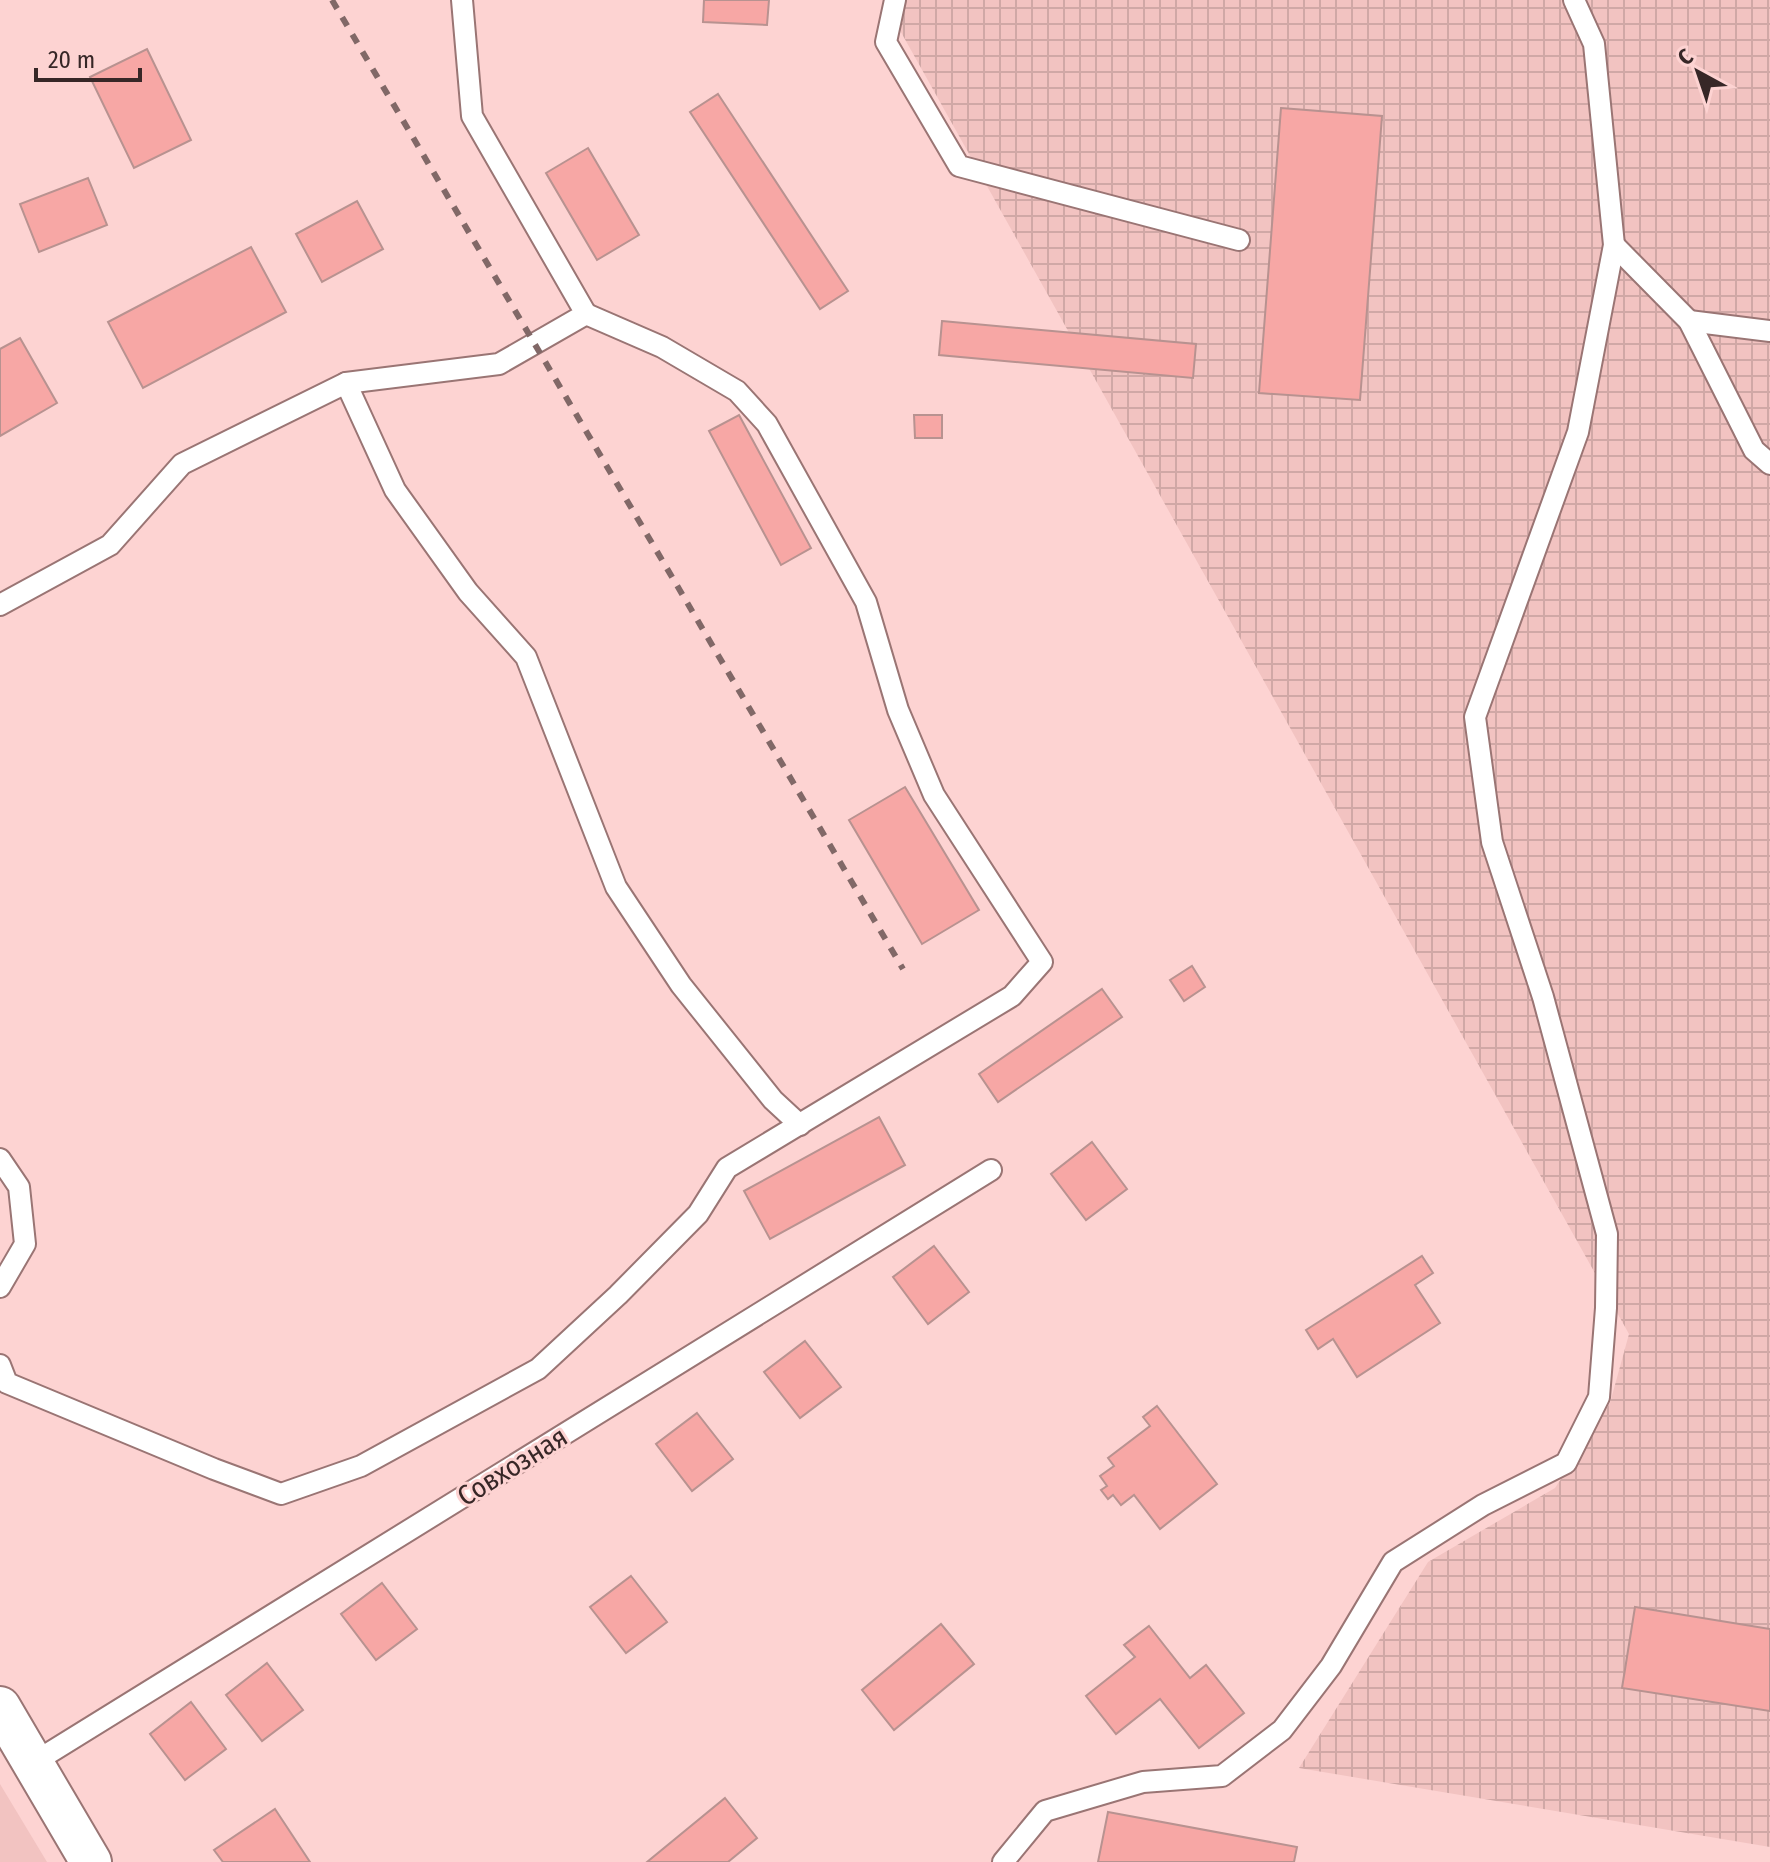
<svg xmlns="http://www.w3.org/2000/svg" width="1770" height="1862" viewBox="0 0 1770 1862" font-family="'Fira Sans Condensed',sans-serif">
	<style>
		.built { fill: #f2c3c1 }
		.industrial { fill: url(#industrial-grid) }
		.building { fill: #f7a7a5; stroke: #b89290; stroke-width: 2 }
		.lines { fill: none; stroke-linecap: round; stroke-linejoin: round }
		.service-casing { stroke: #9a7574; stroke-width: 24 }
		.minor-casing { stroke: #9a7574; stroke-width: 44 }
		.service { stroke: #fff; stroke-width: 20 }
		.minor { stroke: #fff; stroke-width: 40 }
		.rail { stroke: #816867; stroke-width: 6; stroke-dasharray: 10 10; stroke-linecap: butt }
		.labels { text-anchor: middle; stroke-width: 6; stroke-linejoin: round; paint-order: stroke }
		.street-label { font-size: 28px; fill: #372727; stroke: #fdd3d2 }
	</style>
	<defs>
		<pattern id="industrial-grid" width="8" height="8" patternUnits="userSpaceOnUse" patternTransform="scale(2)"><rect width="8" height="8" fill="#f2c3c1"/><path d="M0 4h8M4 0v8" fill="none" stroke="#d0a8a6"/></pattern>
	</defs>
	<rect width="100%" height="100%" fill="#fdd3d2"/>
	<!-- built -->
	<polygon class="built" points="0,1784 47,1862 0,1862"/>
	<!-- industrial -->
	<polygon class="industrial" points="883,0 1770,0 1770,1847 1299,1768 1428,1562 1555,1488 1610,1403 1629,1334"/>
	<!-- building -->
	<g class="building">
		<polygon points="704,0 769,0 767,25 703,22"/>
		<polygon points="147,49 191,140 134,168 90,77"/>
		<polygon points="718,94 848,291 820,309 690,112"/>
		<polygon points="1281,108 1382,116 1360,400 1259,393"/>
		<polygon points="588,148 639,235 597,260 546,173"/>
		<polygon points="88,178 107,225 39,252 20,204"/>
		<polygon points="357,201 383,249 322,282 296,234"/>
		<polygon points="251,247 286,312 143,388 108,322"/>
		<polygon points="942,321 1196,344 1193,378 939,355"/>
		<polygon points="20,338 57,403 0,436 0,349"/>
		<polygon points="739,415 811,548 781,565 709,431"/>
		<polygon points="914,415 942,415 942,438 915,438"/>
		<polygon points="905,787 979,910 922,944 849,820"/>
		<polygon points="1192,966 1205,987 1184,1001 1170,980"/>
		<polygon points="1102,989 1122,1017 998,1102 979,1074"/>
		<polygon points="879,1117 905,1165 770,1239 744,1191"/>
		<polygon points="1092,1142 1127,1189 1086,1220 1051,1174"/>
		<polygon points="934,1246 969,1292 928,1324 893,1277"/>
		<polygon points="1422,1256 1433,1273 1415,1285 1440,1323 1357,1377 1333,1339 1318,1349 1306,1330"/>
		<polygon points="805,1341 841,1387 800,1418 764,1372"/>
		<polygon points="1157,1406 1217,1484 1160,1529 1134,1495 1121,1505 1113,1495 1108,1499 1101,1490 1107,1486 1100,1476 1114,1466 1108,1458 1150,1426 1143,1417"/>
		<polygon points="697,1413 733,1459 692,1491 656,1444"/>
		<polygon points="631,1576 667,1622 626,1653 590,1607"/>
		<polygon points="382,1583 417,1629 376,1660 341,1614"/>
		<polygon points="1635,1607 1770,1629 1770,1711 1622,1688"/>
		<polygon points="941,1624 974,1664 894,1730 862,1690"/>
		<polygon points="1149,1626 1190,1678 1206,1665 1244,1713 1199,1748 1160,1699 1116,1734 1086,1696 1135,1657 1124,1645"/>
		<polygon points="267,1663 303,1710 262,1741 226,1695"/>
		<polygon points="191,1702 226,1749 185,1780 150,1734"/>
		<polygon points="725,1798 757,1838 728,1862 647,1862"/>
		<polygon points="275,1809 310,1862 223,1862 214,1850"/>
		<polygon points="1108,1812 1297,1847 1294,1862 1098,1862"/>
	</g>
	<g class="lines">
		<defs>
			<g id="service">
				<polyline points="895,0 886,42 959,166 1239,240"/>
				<polyline points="1614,245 1689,321 1754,450 1770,464"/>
				<polyline points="1689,321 1770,331"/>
				<polyline points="346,383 395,490 468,592 526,657 616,887 681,985 773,1100 800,1125"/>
				<polyline points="0,605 110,545 182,464 346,383 499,364 586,314 472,116 462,0"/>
				<polyline points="0,1159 19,1187 25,1244 0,1287"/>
				<polyline points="0,1365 7,1383 214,1469 281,1494 361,1466 538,1369 618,1295 698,1214 727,1168 1012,996 1042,962 934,795 898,710 866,602 767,424 737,391 662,347 586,314"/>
				<polyline points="33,1763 991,1170"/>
				<polyline points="1003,1862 1045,1811 1143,1782 1222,1776 1282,1730 1331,1666 1393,1562 1483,1505 1566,1463 1599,1397 1606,1308 1607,1234 1543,997 1492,842 1475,717 1578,432 1614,245 1594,44 1574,0"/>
			</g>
			<polyline id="minor" points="0,1707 91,1862"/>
		</defs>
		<!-- service casing -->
		<use href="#service" class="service-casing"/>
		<!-- minor casing -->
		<use href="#minor" class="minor-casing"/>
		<!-- service -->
		<use href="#service" class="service"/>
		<!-- minor -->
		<use href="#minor" class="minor"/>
		<!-- rail -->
		<polyline class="rail" points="332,0 903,969"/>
	</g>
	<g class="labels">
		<!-- street labels -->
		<g class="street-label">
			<text transform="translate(512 1466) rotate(-32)" y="10">Совхозная</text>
		</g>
	</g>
	<!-- north arrow -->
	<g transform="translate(1698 72) rotate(320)" stroke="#fdd3d2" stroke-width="6" paint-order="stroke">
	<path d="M0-6L14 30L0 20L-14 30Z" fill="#372727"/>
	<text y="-12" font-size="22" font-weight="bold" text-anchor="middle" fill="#372727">С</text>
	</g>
	<!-- scale -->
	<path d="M36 68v12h104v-12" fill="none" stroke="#372727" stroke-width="4"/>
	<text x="48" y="68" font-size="24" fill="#372727" stroke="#fdd3d2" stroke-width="6" paint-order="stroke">20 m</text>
</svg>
